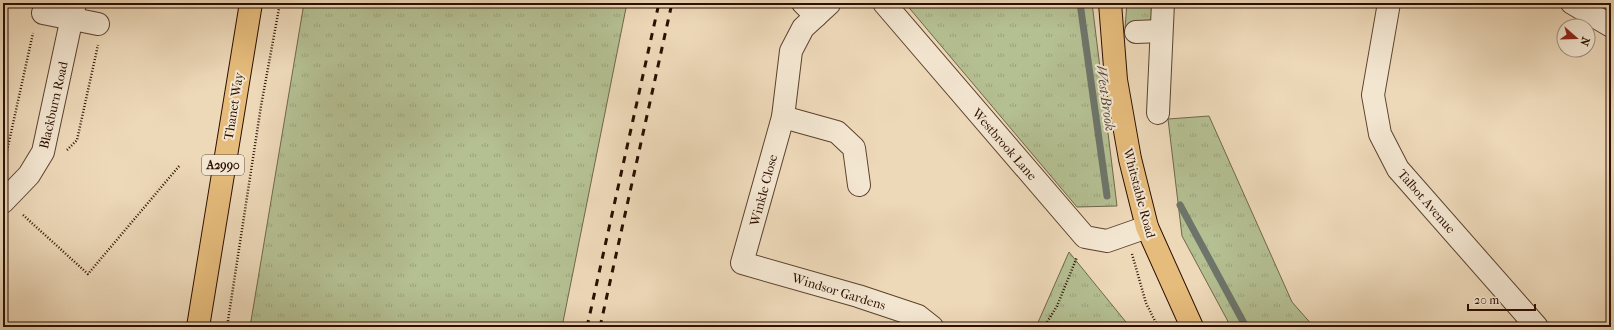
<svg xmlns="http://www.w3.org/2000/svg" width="1614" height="330" viewBox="0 0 1614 330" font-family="'IM FELL French Canon',serif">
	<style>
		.grass { fill: url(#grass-tufts); stroke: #706749 }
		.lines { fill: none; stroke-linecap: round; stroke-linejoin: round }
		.stream { stroke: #6d756a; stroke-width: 7 }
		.minor-casing { stroke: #5c412e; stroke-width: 24 }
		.major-casing { stroke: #2c0f00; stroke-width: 24 }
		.path { stroke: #2c0f00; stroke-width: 2.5; stroke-dasharray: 1 2; stroke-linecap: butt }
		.minor { stroke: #f3e6d1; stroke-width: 22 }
		.major { stroke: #e6bc7c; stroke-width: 22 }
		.rail { stroke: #2c0f00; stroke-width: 3; stroke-dasharray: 7 7; stroke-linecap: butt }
		.labels { text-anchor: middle; stroke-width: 4; stroke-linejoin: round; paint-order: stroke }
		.shield { fill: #f3e6d1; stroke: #68503f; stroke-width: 1 }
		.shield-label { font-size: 12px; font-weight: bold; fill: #2c0f00 }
		.street-label { font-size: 13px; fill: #2c0f00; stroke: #f3e6d1 }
		.water-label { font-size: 14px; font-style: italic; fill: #524a3e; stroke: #f3e6d1 }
	</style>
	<defs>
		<pattern id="grass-tufts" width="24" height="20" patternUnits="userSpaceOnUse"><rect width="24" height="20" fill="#b4bf92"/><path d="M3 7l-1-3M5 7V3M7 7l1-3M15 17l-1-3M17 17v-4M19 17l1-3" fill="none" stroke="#9ba37c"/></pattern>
	</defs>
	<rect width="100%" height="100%" fill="#edd8b8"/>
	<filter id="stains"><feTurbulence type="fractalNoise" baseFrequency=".005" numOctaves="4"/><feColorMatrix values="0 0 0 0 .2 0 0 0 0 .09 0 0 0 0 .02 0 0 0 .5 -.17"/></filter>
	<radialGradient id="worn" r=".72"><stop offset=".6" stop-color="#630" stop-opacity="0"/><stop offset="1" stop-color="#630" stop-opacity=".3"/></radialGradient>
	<!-- grass -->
	<g class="grass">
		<polygon points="304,3 627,3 562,327 250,327"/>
		<polygon points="905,3 1092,3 1117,206 1077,207"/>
		<polygon points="1127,3 1154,3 1153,29 1125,28"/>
		<polygon points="1209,116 1292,302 1314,327 1231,327 1182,236 1168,119"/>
		<polygon points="1069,252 1130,327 1036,327"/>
	</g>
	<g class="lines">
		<!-- stream -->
		<g class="stream">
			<polyline points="1080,3 1107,196"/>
			<polyline points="1180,205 1246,327"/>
		</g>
		<defs>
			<g id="minor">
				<polyline points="803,3 816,16"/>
				<polyline points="884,3 1085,237 1107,241 1147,227"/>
				<polyline points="1389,3 1373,95 1380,134 1398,169 1537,327"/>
				<polyline points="1572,3 1611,26"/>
				<polyline points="829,4 803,28 791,51 783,117 742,263 858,296 918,316 932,327"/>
				<polyline points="43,13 98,24"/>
				<polyline points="1136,32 1161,31"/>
				<polyline points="1158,113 1163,3"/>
				<polyline points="783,117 837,132 854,148 859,185"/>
				<polyline points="3,202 29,175 43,152 75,3"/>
			</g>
			<g id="major">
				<polyline points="1110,3 1116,80 1130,159 1147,227 1192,327"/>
				<polyline points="198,327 251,3"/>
			</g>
		</defs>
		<!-- minor casing -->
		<use href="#minor" class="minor-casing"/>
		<!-- major casing -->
		<use href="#major" class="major-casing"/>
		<!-- path -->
		<g class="path">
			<polyline points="67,150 77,140 98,45"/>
			<polyline points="3,161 5,160 33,33"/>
			<polyline points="23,215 88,274 180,165"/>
			<polyline points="1132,254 1146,303 1158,327"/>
			<polyline points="227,327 261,106 280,3"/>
			<polyline points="1044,327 1057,306 1077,257"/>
		</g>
		<!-- minor -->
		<use href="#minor" class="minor"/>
		<!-- major -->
		<use href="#major" class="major"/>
		<!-- rail -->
		<g class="rail">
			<polyline points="587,327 659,3"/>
			<polyline points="600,327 672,3"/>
		</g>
	</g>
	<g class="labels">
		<!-- shield labels -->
		<rect class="shield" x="202" y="155" width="42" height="20" rx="3"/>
		<g class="shield-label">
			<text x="223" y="169">A2990</text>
		</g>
		<!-- street labels -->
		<g class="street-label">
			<text transform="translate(53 105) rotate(-77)" y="5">Blackburn Road</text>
			<text transform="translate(233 106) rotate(-81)" y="5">Thanet Way</text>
			<text transform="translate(1005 144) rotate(49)" y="5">Westbrook Lane</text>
			<text transform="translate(763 190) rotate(-75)" y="5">Winkle Close</text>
			<text transform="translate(1140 193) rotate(75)" y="5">Whitstable Road</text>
			<text transform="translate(1427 201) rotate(49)" y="5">Talbot Avenue</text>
			<text transform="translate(839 291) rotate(17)" y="5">Windsor Gardens</text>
		</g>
		<!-- water labels -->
		<g class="water-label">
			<text transform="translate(1106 98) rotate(82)" y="5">West Brook</text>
		</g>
	</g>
	<!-- margin -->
	<rect width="1614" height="330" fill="none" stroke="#edd8b8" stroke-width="16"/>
	<rect x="4" y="4" width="1606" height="322" fill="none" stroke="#2c0f00" stroke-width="2"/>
	<rect x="8" y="8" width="1598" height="314" fill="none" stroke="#2c0f00"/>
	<!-- north arrow -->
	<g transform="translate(1576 38) rotate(110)"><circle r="19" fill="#f3e6d1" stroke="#a3907d"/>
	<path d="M0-3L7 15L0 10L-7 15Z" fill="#8f2418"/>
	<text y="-6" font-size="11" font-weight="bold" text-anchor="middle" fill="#2c0f00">N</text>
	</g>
	<!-- scale -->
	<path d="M1468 304v6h67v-6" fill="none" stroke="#2c0f00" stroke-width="2"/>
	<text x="1474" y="304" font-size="12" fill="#2c0f00" stroke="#f3e6d1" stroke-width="3" paint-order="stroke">20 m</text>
	<rect width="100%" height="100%" filter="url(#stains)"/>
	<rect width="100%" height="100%" fill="url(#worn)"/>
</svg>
